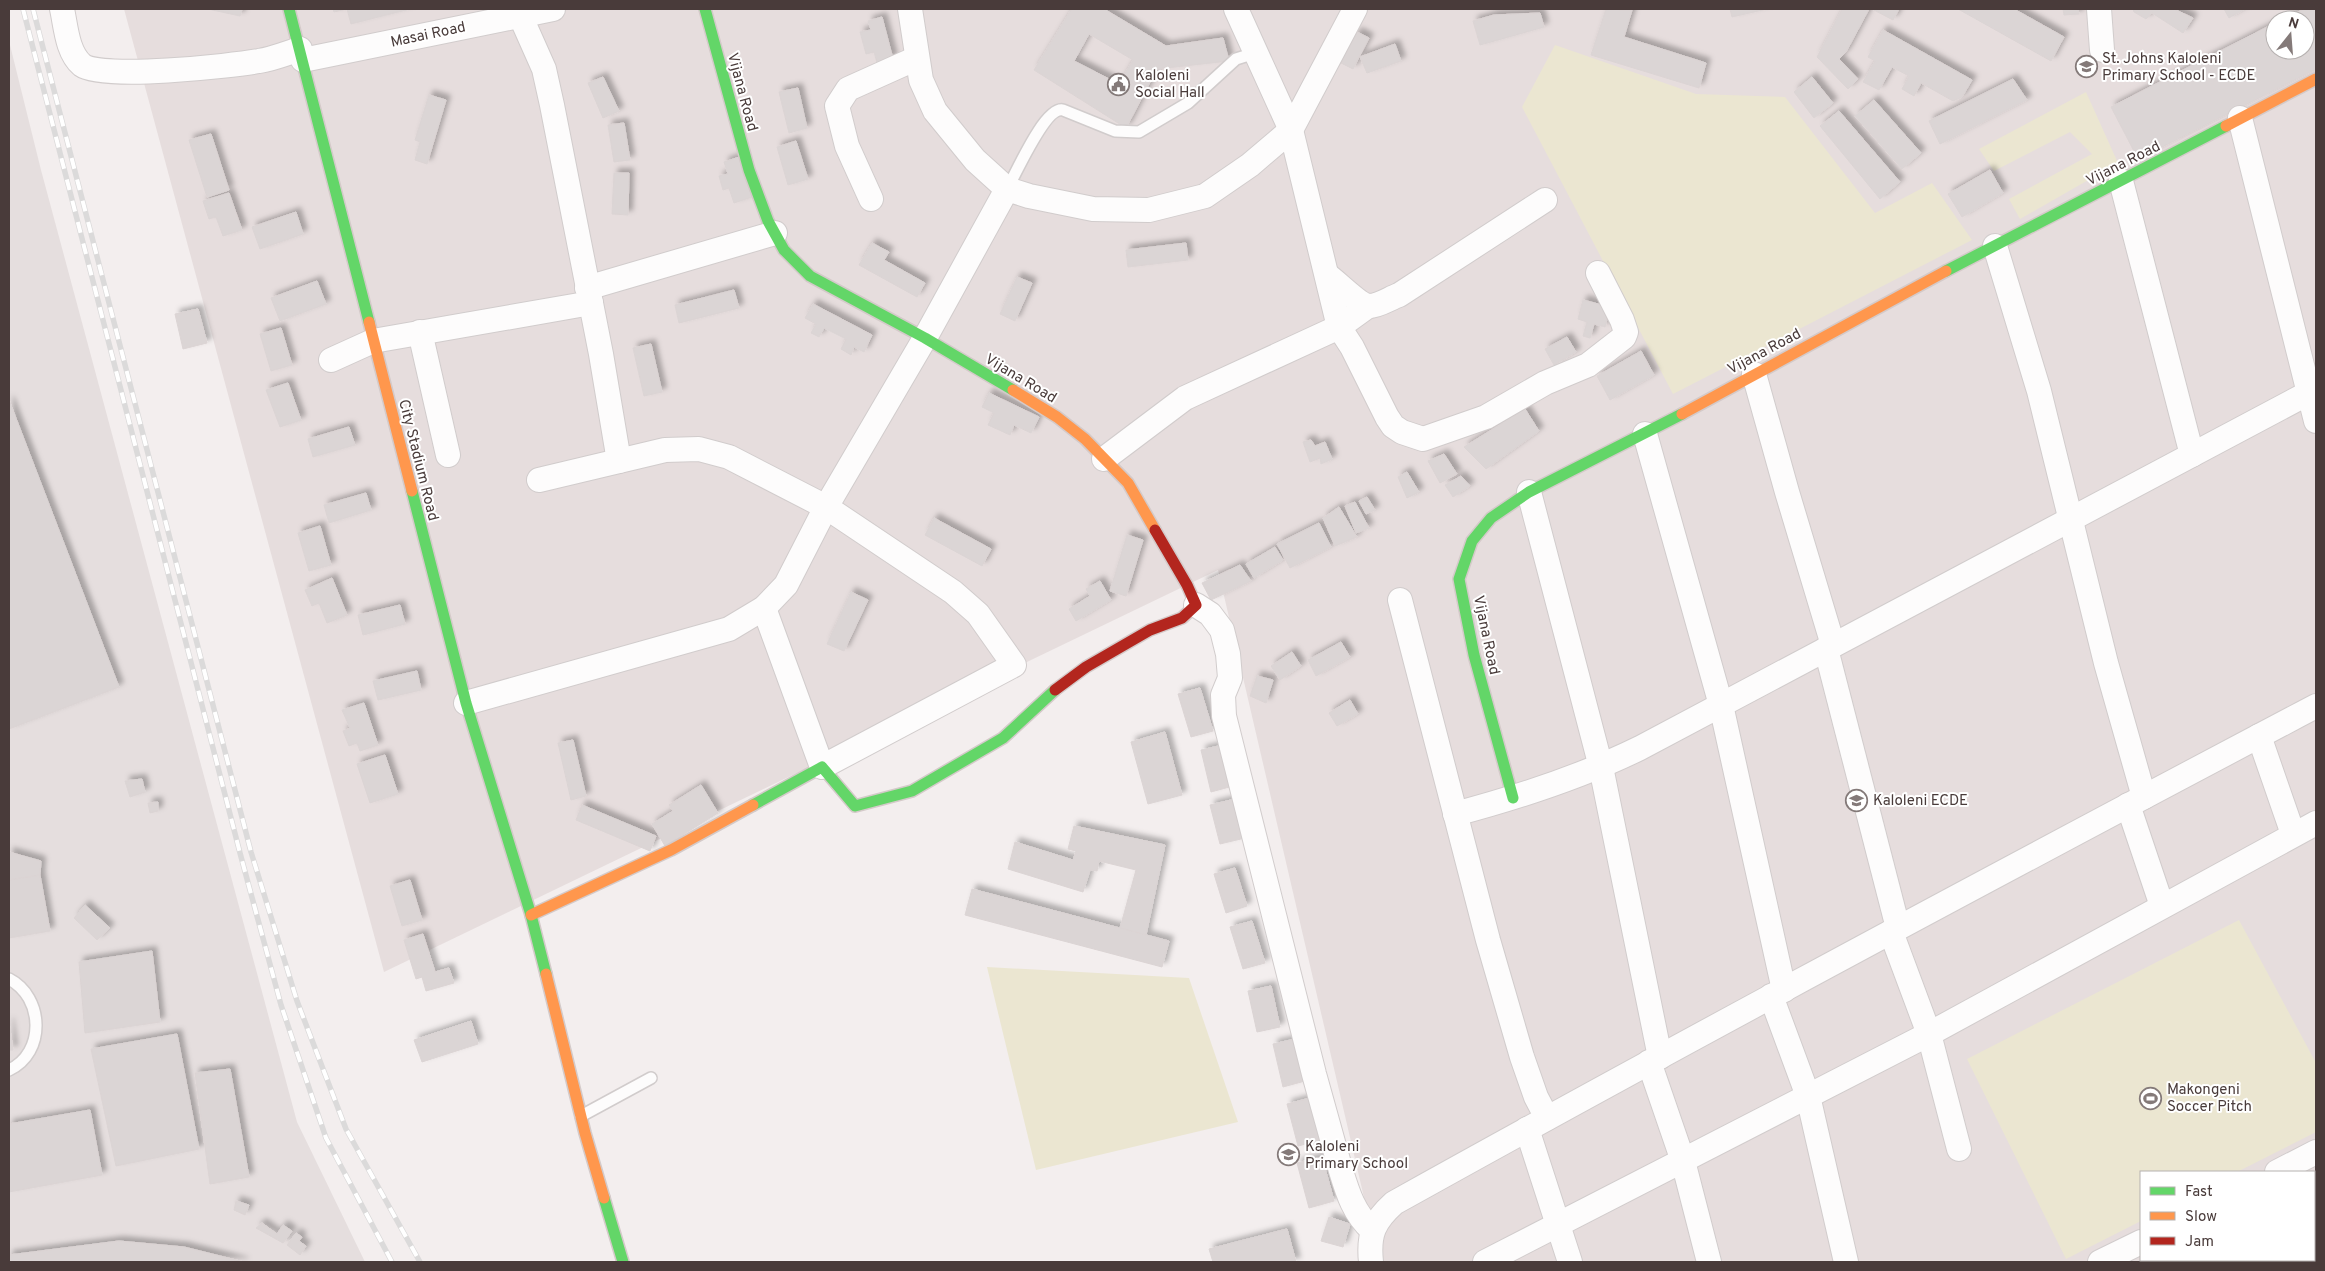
<svg xmlns="http://www.w3.org/2000/svg" width="2325" height="1271" viewBox="0 0 2325 1271" font-family="Overpass,sans-serif">
	<style>
		.residential { fill: #e6dddd; fill-rule: evenodd }
		.industrial { fill: #e5dede }
		.green { fill: #ebe6d1 }
		.building { fill: #dbd5d5; stroke: #dbd4d4; fill-rule: evenodd; filter: url(#shadow) }
		.lines { fill: none; stroke-linecap: round; stroke-linejoin: round }
		.lane-casing { stroke: #d1cccc; stroke-width: 14 }
		.street-casing { stroke: #d1cccc; stroke-width: 26 }
		.fast-casing { stroke: #d4cac9; stroke-width: 14 }
		.slow-casing { stroke: #d4cac9; stroke-width: 14 }
		.jam-casing { stroke: #d4cac9; stroke-width: 14 }
		.lane { stroke: #fdfcfc; stroke-width: 11 }
		.street { stroke: #fdfcfc; stroke-width: 24 }
		.fast { stroke: #63d668; stroke-width: 11 }
		.slow { stroke: #ff974d; stroke-width: 11 }
		.jam { stroke: #b3261e; stroke-width: 11 }
		.rail-casing { stroke: #dbdada; stroke-width: 5.5 }
		.rail { stroke: #fff; stroke-width: 4; stroke-dasharray: 11; stroke-linecap: butt }
		.labels { text-anchor: middle; stroke-width: 4; stroke-linejoin: round; paint-order: stroke }
		.street-label { font-size: 15px; fill: #493b3a; stroke: #fff }
		.poi-label { font-size: 15px; fill: #493b3a; stroke: #fff; text-anchor: start }
	</style>
	<defs>
		<filter id="shadow"><feDropShadow dx="4.5" dy="-4.5" stdDeviation="2.5" flood-color="#0004"/></filter>
	</defs>
	<rect width="100%" height="100%" fill="#f3eeee"/>
	<!-- residential -->
	<path class="residential" d="M124 9H2316V1262H1379L1218 570 384 972ZM2275 20H2305V50H2275ZM2141 1172H2314V1260H2141Z"/>
	<!-- industrial -->
	<polygon class="industrial" points="9,41 41,170 297,1122 365,1262 9,1262"/>
	<!-- green -->
	<g class="green">
		<polygon points="1555,45 1696,94 1785,97 1875,213 1932,183 1972,240 1673,394 1522,107"/>
		<polygon points="2086,92 2118,163 2020,219 2009,199 2092,154 2070,132 1994,171 1979,149"/>
		<polygon points="2239,920 2316,1063 2316,1132 2237,1172 2141,1172 2141,1221 2066,1259 1967,1059"/>
		<polygon points="987,967 1189,978 1238,1122 1036,1170"/>
	</g>
	<!-- building -->
	<g class="building">
		<polygon points="208,9 242,9 240,16"/>
		<polygon points="333,9 410,9 351,24 347,9 334,12"/>
		<path d="M1070 9H1104L1166 46 1223 38 1229 61 1157 69 1126 128 1034 70 1071 10ZM1089 34 1133 60 1119 84 1074 61Z"/>
		<polygon points="1606,9 1632,10 1624,37 1706,63 1699,88 1591,55"/>
		<polygon points="1730,9 1767,9 1732,17"/>
		<polygon points="1842,9 1869,9 1846,52 1839,59 1858,79 1848,89 1817,57"/>
		<polygon points="1872,9 1899,9 1893,20"/>
		<polygon points="1958,9 2014,9 2064,37 2051,61"/>
		<polygon points="2063,9 2078,9 2079,14 2064,15"/>
		<polygon points="2133,9 2174,9 2193,18 2183,33 2152,13 2146,19 2134,12"/>
		<polygon points="2224,9 2245,9 2229,18"/>
		<polygon points="2304,9 2316,9 2316,69 2138,159 2111,107 2275,23 2275,50 2305,50 2305,20 2282,20"/>
		<polygon points="1540,13 1544,27 1480,45 1473,21 1494,15"/>
		<polygon points="882,17 893,59 877,63 874,52 866,54 860,32 871,30 868,21"/>
		<polygon points="1883,30 1972,80 1962,97 1953,101 1921,83 1914,96 1902,89 1909,76 1892,67 1879,90 1863,82 1875,61 1868,57"/>
		<polygon points="1357,32 1369,38 1353,69 1341,63"/>
		<polygon points="1395,44 1401,61 1367,73 1360,57"/>
		<polygon points="603,77 619,111 603,118 588,83"/>
		<polygon points="1812,77 1833,103 1814,118 1794,92"/>
		<polygon points="2013,79 2027,100 1940,144 1929,121"/>
		<polygon points="798,88 807,128 789,133 779,92"/>
		<polygon points="429,95 446,100 427,164 415,160 420,142 415,140"/>
		<polygon points="1874,100 1921,153 1902,169 1855,116"/>
		<polygon points="1839,111 1900,182 1880,199 1820,126"/>
		<polygon points="624,123 630,160 614,162 608,125"/>
		<polygon points="211,134 229,190 207,197 189,140"/>
		<polygon points="796,141 808,179 788,185 777,147"/>
		<polygon points="739,157 752,197 734,203 729,188 723,190 719,176 728,174 724,162"/>
		<polygon points="1990,170 2003,193 1962,217 1948,194"/>
		<polygon points="614,173 629,173 628,215 612,214"/>
		<polygon points="229,193 242,230 223,236 216,217 209,219 203,201"/>
		<polygon points="296,212 303,234 260,249 252,227"/>
		<polygon points="872,243 889,252 884,260 925,283 917,297 859,265"/>
		<polygon points="1186,243 1188,260 1128,267 1126,250"/>
		<polygon points="1017,277 1032,283 1015,321 1000,314"/>
		<polygon points="317,281 326,304 280,321 271,298"/>
		<polygon points="734,290 739,308 679,323 675,305"/>
		<polygon points="1583,300 1610,307 1605,327 1594,324 1590,338 1583,336 1587,322 1578,319"/>
		<polygon points="813,304 872,335 864,352 854,347 851,355 841,349 846,339 824,328 819,337 811,333 816,324 805,318"/>
		<polygon points="198,309 207,343 183,349 175,314"/>
		<polygon points="281,328 292,365 271,371 260,334"/>
		<polygon points="1567,337 1576,352 1554,365 1545,349"/>
		<polygon points="651,344 662,392 644,396 633,348"/>
		<polygon points="1641,351 1654,375 1610,400 1597,376"/>
		<polygon points="288,383 301,420 280,427 266,390"/>
		<polygon points="989,393 1039,417 1031,433 1014,425 1010,435 988,425 994,413 982,407"/>
		<polygon points="9,400 119,687 9,729"/>
		<polygon points="1525,409 1539,431 1486,469 1464,447"/>
		<polygon points="349,427 355,445 313,457 308,439"/>
		<polygon points="1311,440 1315,446 1325,442 1332,459 1321,464 1320,458 1310,462 1303,442"/>
		<polygon points="1444,454 1457,474 1440,483 1428,461"/>
		<polygon points="1407,472 1419,492 1407,498 1398,477"/>
		<polygon points="1461,476 1470,486 1453,497 1445,485"/>
		<polygon points="366,493 371,510 329,523 324,505"/>
		<polygon points="1367,497 1375,510 1366,514 1359,501"/>
		<polygon points="1355,502 1369,528 1356,533 1345,506"/>
		<polygon points="1339,507 1357,537 1335,546 1323,518"/>
		<polygon points="934,518 991,549 982,566 925,535"/>
		<polygon points="1319,523 1331,547 1290,568 1277,544"/>
		<polygon points="320,526 331,565 309,571 298,533"/>
		<polygon points="1127,535 1143,540 1126,596 1110,591"/>
		<polygon points="1275,547 1283,560 1254,578 1246,564"/>
		<polygon points="1240,565 1251,581 1211,600 1202,583"/>
		<polygon points="332,578 347,615 327,623 319,603 312,606 305,590"/>
		<polygon points="1100,581 1111,600 1076,621 1069,609 1090,596 1086,589"/>
		<polygon points="851,592 868,600 844,651 827,644"/>
		<polygon points="400,605 405,624 363,635 358,615"/>
		<polygon points="1341,642 1350,657 1316,676 1308,660"/>
		<polygon points="1292,652 1301,666 1280,680 1271,666"/>
		<polygon points="417,671 421,690 378,700 373,681"/>
		<polygon points="1257,676 1273,680 1266,703 1250,696"/>
		<polygon points="1200,688 1213,731 1191,737 1178,694"/>
		<polygon points="1350,700 1358,714 1337,726 1329,713"/>
		<polygon points="364,703 378,745 360,751 357,743 349,746 343,731 350,728 342,710"/>
		<polygon points="1165,732 1182,795 1148,804 1131,742"/>
		<polygon points="573,740 586,796 571,800 558,743"/>
		<polygon points="1223,745 1233,786 1211,792 1201,750"/>
		<polygon points="385,755 398,794 370,803 357,764"/>
		<polygon points="142,779 145,792 130,797 125,781"/>
		<polygon points="701,785 718,813 665,846 652,824 673,811 669,805"/>
		<polygon points="1235,799 1245,838 1220,844 1210,805"/>
		<polygon points="158,802 158,811 150,813 148,803"/>
		<polygon points="582,805 656,836 650,851 576,820"/>
		<polygon points="1074,826 1165,845 1146,935 1120,928 1136,870 1099,861 1097,871 1090,870 1083,892 1008,869 1015,842 1073,860 1076,851 1068,849"/>
		<polygon points="9,852 41,861 40,875 9,880"/>
		<polygon points="1235,868 1247,906 1226,913 1214,874"/>
		<polygon points="40,875 50,931 9,938 9,880"/>
		<polygon points="410,880 422,920 402,926 390,886"/>
		<polygon points="972,889 1169,941 1162,967 965,915"/>
		<polygon points="85,905 110,928 97,940 74,918"/>
		<polygon points="1252,921 1265,963 1243,969 1230,927"/>
		<polygon points="423,934 435,972 449,968 454,983 426,991 422,977 416,979 404,940"/>
		<polygon points="152,951 160,1022 85,1033 79,962"/>
		<polygon points="1271,986 1280,1027 1257,1032 1248,991"/>
		<polygon points="471,1021 478,1044 422,1062 414,1040"/>
		<polygon points="9,1022 13,1050 9,1050"/>
		<polygon points="177,1034 199,1149 116,1166 91,1049"/>
		<polygon points="1295,1039 1305,1081 1283,1087 1273,1044"/>
		<polygon points="230,1069 249,1177 210,1184 195,1073"/>
		<polygon points="1310,1098 1321,1140 1298,1146 1287,1104"/>
		<polygon points="90,1110 102,1175 9,1192 9,1124"/>
		<polygon points="1322,1157 1334,1201 1309,1208 1297,1163"/>
		<polygon points="236,1201 249,1205 245,1215 234,1210"/>
		<polygon points="1329,1217 1350,1224 1343,1247 1321,1241"/>
		<polygon points="262,1223 277,1234 283,1225 292,1231 283,1243 256,1228"/>
		<polygon points="1287,1229 1296,1262 1213,1262 1209,1249"/>
		<polygon points="296,1233 302,1237 299,1241 306,1246 300,1255 287,1245"/>
		<polygon points="119,1241 184,1247 244,1262 9,1262 9,1255"/>
	</g>
	<g class="lines">
		<defs>
			<g id="lane">
				<path d="M1007 189C1016 174 1045 106 1063 110L1115 131 1139 132 1188 103 1236 59 1255 53"/>
				<path d="M9 979C44 997 46 1053 9 1070"/>
				<polyline points="581,1116 651,1078"/>
			</g>
			<g id="street">
				<path d="M62 9C66 27 67 52 82 65 102 80 231 66 259 61 273 59 287 53 300 49"/>
				<polyline points="910,9 921,80 935,111 975,160 1007,189 1029,196 1093,209 1149,210 1205,196 1250,165 1291,130 1355,9"/>
				<polyline points="1236,9 1291,130 1339,327 1352,347 1387,417 1393,426 1402,432 1423,439 1486,417 1545,383 1588,365 1624,337 1626,332 1622,320 1598,273"/>
				<polyline points="2099,9 2102,50"/>
				<polyline points="520,15 544,69 552,105 601,354 619,461"/>
				<polyline points="303,60 553,9"/>
				<polyline points="2240,118 2316,421"/>
				<polyline points="2121,181 2192,455"/>
				<polyline points="871,199 847,146 837,106 848,89 917,58"/>
				<polyline points="1995,246 2039,391 2106,663 2144,797"/>
				<path d="M1327 275C1337 282 1359 305 1369 306 1379 306 1390 298 1399 295L1545 200"/>
				<polyline points="587,288 775,233"/>
				<polyline points="420,332 448,455"/>
				<polyline points="331,360 373,341 591,303"/>
				<polyline points="1754,374 1787,492 1833,645"/>
				<polyline points="1645,434 1721,705 1784,990"/>
				<polyline points="1104,459 1185,398 1339,327 1368,306"/>
				<polyline points="539,480 665,450 699,449 729,457 826,507 953,592 978,614 1014,665 822,767 764,608"/>
				<polyline points="1529,492 1601,767 1660,1057"/>
				<polyline points="1400,600 1488,940 1522,1057 1536,1097 1547,1118"/>
				<path d="M1196 605 1210 614 1222 630 1228 654 1230 678 1223 695 1224 716 1314 1074 1341 1171C1348 1194 1354 1213 1372 1230"/>
				<polyline points="1826,649 1898,928"/>
				<polyline points="466,703 729,629 764,608 786,585 826,507 925,338 1007,189"/>
				<polyline points="2259,736 2293,834"/>
				<polyline points="2128,805 2162,906"/>
				<path d="M1455 814C1519 797 1581 777 1640 748L2316 389"/>
				<polyline points="1891,932 1929,1034 1959,1149"/>
				<polyline points="1771,996 1808,1096 1846,1262"/>
				<polyline points="1649,1062 1683,1161 1709,1262"/>
				<polyline points="1527,1129 1570,1262"/>
				<polyline points="2277,1172 2316,1152"/>
				<path d="M1371 1262C1368 1234 1374 1221 1394 1203 1699 1033 2007 869 2316 706"/>
				<polyline points="1485,1262 1929,1034 2316,823"/>
				<polyline points="2100,1262 2141,1242"/>
			</g>
			<g id="fast">
				<polyline points="289,9 369,322"/>
				<polyline points="705,9 749,170 768,221 784,250 810,276 925,338 1013,390"/>
				<polyline points="1946,271 2226,126"/>
				<polyline points="412,491 466,703 531,915 546,974"/>
				<polyline points="1513,798 1474,655 1459,579 1472,541 1491,518 1529,492 1682,414"/>
				<polyline points="753,805 822,767 855,806 912,791 1003,738 1055,690"/>
				<polyline points="604,1198 623,1262"/>
			</g>
			<g id="slow">
				<polyline points="2226,126 2316,79"/>
				<polyline points="369,322 412,491"/>
				<polyline points="1013,390 1057,417 1085,439 1128,483 1155,530"/>
				<polyline points="1682,414 1946,271"/>
				<polyline points="531,915 671,850 753,805"/>
				<polyline points="546,974 585,1133 604,1198"/>
			</g>
			<polyline id="jam" points="1055,690 1086,667 1150,630 1182,618 1196,605 1187,585 1155,530"/>
		</defs>
		<!-- lane casing -->
		<use href="#lane" class="lane-casing"/>
		<!-- street casing -->
		<use href="#street" class="street-casing"/>
		<!-- fast casing -->
		<use href="#fast" class="fast-casing"/>
		<!-- slow casing -->
		<use href="#slow" class="slow-casing"/>
		<!-- jam casing -->
		<use href="#jam" class="jam-casing"/>
		<!-- lane -->
		<use href="#lane" class="lane"/>
		<!-- street -->
		<use href="#street" class="street"/>
		<!-- fast -->
		<use href="#fast" class="fast"/>
		<!-- slow -->
		<use href="#slow" class="slow"/>
		<!-- jam -->
		<use href="#jam" class="jam"/>
		<defs>
			<g id="rail">
				<polyline points="23,9 240,853 281,1005 326,1138 392,1262"/>
				<polyline points="33,9 251,852 297,1001 346,1129 420,1262"/>
			</g>
		</defs>
		<!-- rail casing -->
		<use href="#rail" class="rail-casing"/>
		<!-- rail -->
		<use href="#rail" class="rail"/>
	</g>
	<!-- icons -->
	<defs>
		<symbol id="school-ring" viewBox="-11 -11 22 22"><circle r="9.5" fill="#fff" stroke="#847a79" stroke-width="1.5"/><path d="M0-5L7-2L0 1L-7-2ZM-4 1L0 2.5L4 1V4Q0 6-4 4Z" fill="#847a79"/></symbol>
		<symbol id="civic-ring" viewBox="-11 -11 22 22"><circle r="9.5" fill="#fff" stroke="#847a79" stroke-width="1.5"/><path d="M-.6-6.5H3V-4.5H.6V-3L4-1V1h2V6H-6V1h2V-1L-.6-3ZM-1.2 2.5V6h2.4V2.5Z" fill="#847a79"/></symbol>
		<symbol id="stadium-ring" viewBox="-11 -11 22 22"><circle r="9.5" fill="#fff" stroke="#847a79" stroke-width="1.5"/><path d="M0-5a6.5 5 0 1 0 0 10a6.5 5 0 1 0 0-10ZM-3.5-1.8h7v3.6h-7Z" fill="#847a79"/></symbol>
	</defs>
	<g fill-rule="evenodd">
		<use href="#school-ring" x="2074" y="54" width="25" height="25"/>
		<use href="#civic-ring" x="1106" y="72" width="25" height="25"/>
		<use href="#school-ring" x="1844" y="788" width="25" height="25"/>
		<use href="#stadium-ring" x="2138" y="1086" width="25" height="25"/>
		<use href="#school-ring" x="1276" y="1142" width="25" height="25"/>
	</g>
	<g class="labels">
		<!-- street labels -->
		<g class="street-label">
			<text transform="translate(428 34) rotate(-12)" y="5">Masai Road</text>
			<text transform="translate(743 92) rotate(75)" y="5">Vijana Road</text>
			<text transform="translate(2123 163) rotate(-27)" y="5">Vijana Road</text>
			<text transform="translate(1764 351) rotate(-28)" y="5">Vijana Road</text>
			<text transform="translate(1021 378) rotate(31)" y="5">Vijana Road</text>
			<text transform="translate(419 460) rotate(76)" y="5">City Stadium Road</text>
			<text transform="translate(1487 635) rotate(78)" y="5">Vijana Road</text>
		</g>
		<!-- poi labels -->
		<g class="poi-label">
			<text x="2102" y="63">St. Johns Kaloleni<tspan x="2102" dy="17">Primary School - ECDE</tspan></text>
			<text x="1135" y="80">Kaloleni<tspan x="1135" dy="17">Social Hall</tspan></text>
			<text x="1873" y="805">Kaloleni ECDE</text>
			<text x="2167" y="1094">Makongeni<tspan x="2167" dy="17">Soccer Pitch</tspan></text>
			<text x="1305" y="1151">Kaloleni<tspan x="1305" dy="17">Primary School</tspan></text>
		</g>
	</g>
	<!-- border -->
	<rect width="2325" height="1271" fill="none" stroke="#493b3a" stroke-width="20"/>
	<!-- legend -->
	<rect x="2140" y="1171" width="175" height="90" fill="#ffffff" stroke="#b6b1b0"/>
	<rect x="2150" y="1187" width="25" height="8" fill="#63d668" stroke="#b6b1b0"/>
	<text x="2185" y="1196" font-size="15" fill="#493b3a">Fast</text>
	<rect x="2150" y="1212" width="25" height="8" fill="#ff974d" stroke="#b6b1b0"/>
	<text x="2185" y="1221" font-size="15" fill="#493b3a">Slow</text>
	<rect x="2150" y="1237" width="25" height="8" fill="#b3261e" stroke="#b6b1b0"/>
	<text x="2185" y="1246" font-size="15" fill="#493b3a">Jam</text>
	<!-- north arrow -->
	<g transform="translate(2290 35) rotate(17)"><circle r="24" fill="#ffffff" stroke="#b6b1b0"/>
	<path d="M0-4L9 19L0 12L-9 19Z" fill="#847a79"/>
	<text y="-8" font-size="14" font-weight="bold" text-anchor="middle" fill="#493b3a">N</text>
	</g>
</svg>
